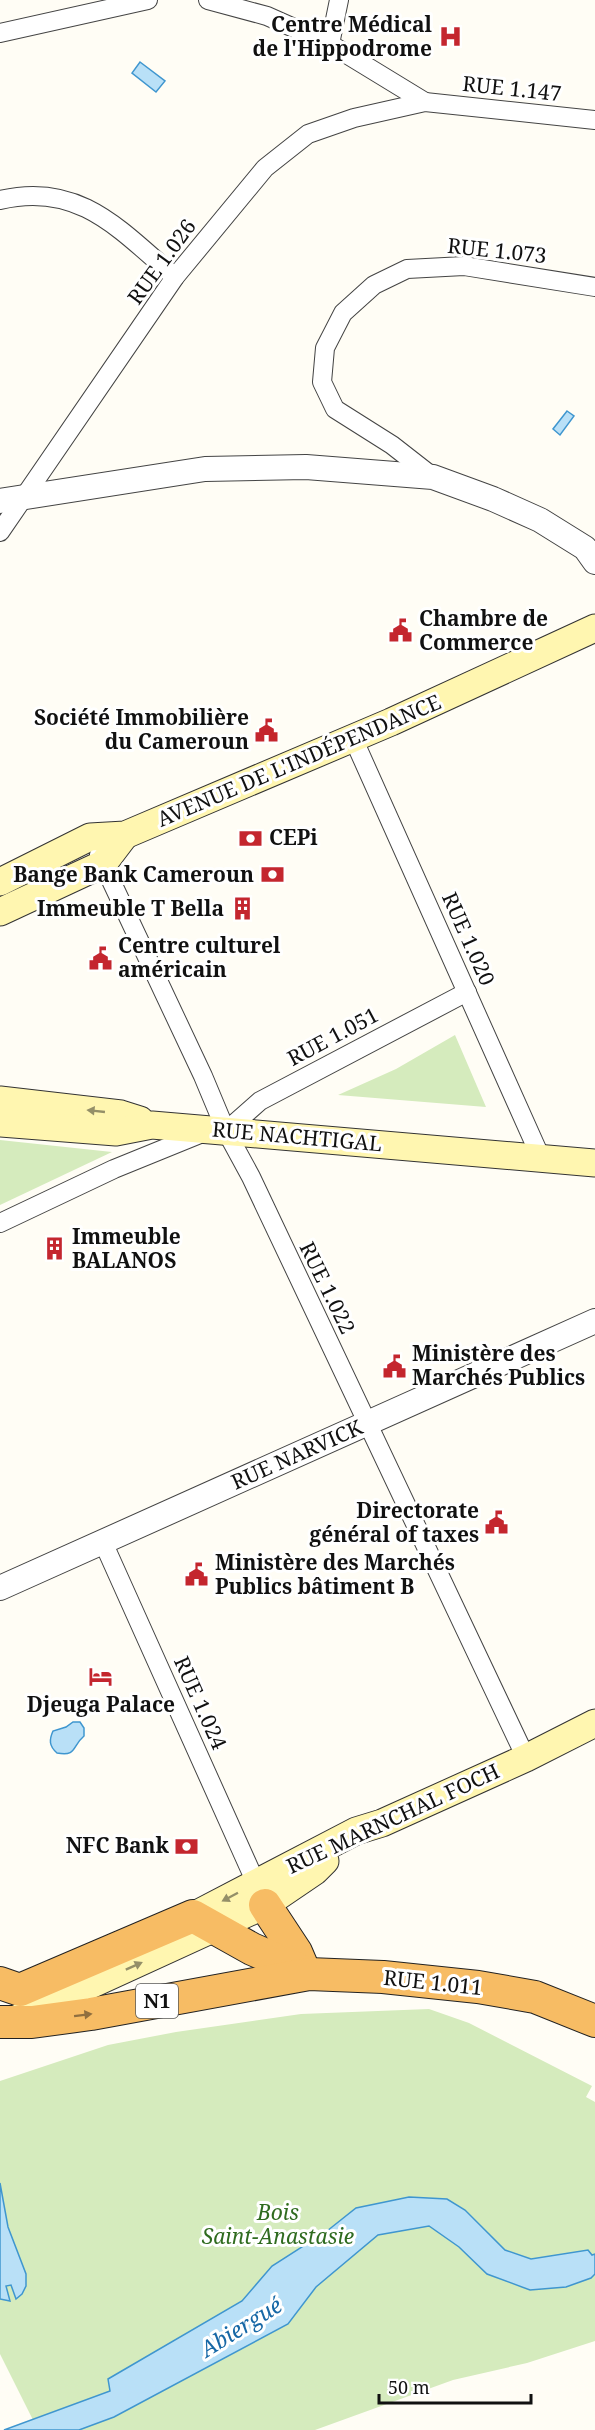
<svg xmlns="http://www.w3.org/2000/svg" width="595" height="2430" viewBox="0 0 595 2430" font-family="'Noto Serif',serif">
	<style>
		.green { fill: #d5ebbd }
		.water { fill: #b9e0f7; stroke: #3f96cf; stroke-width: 1.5 }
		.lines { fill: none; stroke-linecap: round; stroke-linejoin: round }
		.minor-casing { stroke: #444; stroke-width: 20 }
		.tertiary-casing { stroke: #444; stroke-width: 26 }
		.secondary-casing { stroke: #333; stroke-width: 29 }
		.trunk-casing { stroke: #222; stroke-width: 34 }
		.minor { stroke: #fff; stroke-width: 18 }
		.tertiary { stroke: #fff; stroke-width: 24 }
		.secondary { stroke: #fff6b0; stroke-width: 27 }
		.trunk { stroke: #f7bc64; stroke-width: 32 }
		.oneway { fill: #948f68 }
		.oneway2 { fill: #906f3f }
		.labels { text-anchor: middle; stroke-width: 6; stroke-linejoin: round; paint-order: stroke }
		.shield { fill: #fff; stroke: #585858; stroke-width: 1.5 }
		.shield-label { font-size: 20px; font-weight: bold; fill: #111 }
		.poi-label { font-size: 21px; font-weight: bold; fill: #111; stroke: #fff; text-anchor: end }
		.street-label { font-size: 21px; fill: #111; stroke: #fff }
		.park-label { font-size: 21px; font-style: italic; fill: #2f6b1f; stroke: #fff }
		.water-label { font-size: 22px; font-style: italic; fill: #1768a6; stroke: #fff }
	</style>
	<rect width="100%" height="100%" fill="#fffdf5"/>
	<!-- green -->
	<g class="green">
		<polygon points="455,1035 486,1107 338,1095 396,1069"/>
		<polygon points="0,1140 112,1152 0,1205"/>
		<polygon points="429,2009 469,2023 592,2086 586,2097 595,2102 595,2341 527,2363 453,2380 315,2430 38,2430 0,2354 0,2081 108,2045 176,2032 301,2014"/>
	</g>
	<!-- water -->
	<g class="water">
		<polygon points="140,62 165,81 156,92 132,73"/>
		<polygon points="567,411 574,416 560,435 553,429"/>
		<path d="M73 1722H80L84 1728V1736C72 1746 77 1757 57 1753 49 1746 49 1740 53 1731L66 1727Z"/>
		<polygon points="0,2183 8,2227 26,2274 26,2286 22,2294 16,2299 11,2285 6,2286 10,2301 0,2299"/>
		<polygon points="409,2197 447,2199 465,2210 505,2250 531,2259 588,2250 592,2255 595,2254 595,2274 591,2278 566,2287 530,2290 487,2274 459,2247 429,2226 378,2235 316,2287 288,2324 114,2417 79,2430 4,2430 110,2391 108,2379 242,2301 272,2266 327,2231 356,2208"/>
	</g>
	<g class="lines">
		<defs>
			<g id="minor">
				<polyline points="208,0 267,16 330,44 425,102"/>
				<polyline points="0,33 148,0"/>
				<polyline points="330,44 339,0"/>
				<path d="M0 200C79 181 120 230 175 277"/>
				<polyline points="433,477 392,445 335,409 322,382 325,348 343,313 374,285 407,269 464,266 595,287"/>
				<polyline points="0,532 175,277 265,168 308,134 354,118 425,102 595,120"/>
				<polyline points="353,738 541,1158"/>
				<polyline points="99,855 203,1076 226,1131 251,1177 526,1758"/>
				<polyline points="226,1131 260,1101 467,992"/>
				<polyline points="0,1223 114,1169 205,1132"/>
				<polyline points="103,1542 256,1883"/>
			</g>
			<g id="tertiary">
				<polyline points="0,501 205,469 306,467 433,477 493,499 540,520 585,548 595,562"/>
				<polyline points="0,1588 595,1321"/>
			</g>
			<g id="secondary">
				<polyline points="0,882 90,837 125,835 391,722 595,628"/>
				<polyline points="0,912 103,864 125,835"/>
				<polyline points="0,1100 121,1114 140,1120"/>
				<polyline points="0,1123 116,1132 152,1125 595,1163"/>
				<polyline points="193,1916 356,1831 382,1823 526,1758 595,1723"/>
				<polyline points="16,2019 265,1905 315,1871 325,1861"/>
			</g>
			<g id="trunk">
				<polyline points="265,1905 296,1952 305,1973"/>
				<polyline points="0,1983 20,1990 193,1916 252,1949 309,1974"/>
				<polyline points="0,2022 32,2022 91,2014 309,1974 383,1977 478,1987 535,1997 595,2021"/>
			</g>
		</defs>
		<!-- minor casing -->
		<use href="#minor" class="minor-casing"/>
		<!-- tertiary casing -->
		<use href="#tertiary" class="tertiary-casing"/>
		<!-- secondary casing -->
		<use href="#secondary" class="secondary-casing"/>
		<!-- trunk casing -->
		<use href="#trunk" class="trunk-casing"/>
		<!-- minor -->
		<use href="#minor" class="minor"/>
		<!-- tertiary -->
		<use href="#tertiary" class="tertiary"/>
		<!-- secondary -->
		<use href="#secondary" class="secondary"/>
		<!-- trunk -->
		<use href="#trunk" class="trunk"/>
	</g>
	<!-- one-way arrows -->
	<defs><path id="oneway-solid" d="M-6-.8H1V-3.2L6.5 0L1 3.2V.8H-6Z" transform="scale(1.5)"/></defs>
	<g class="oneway">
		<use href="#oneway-solid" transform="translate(96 1111) rotate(-174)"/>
		<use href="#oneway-solid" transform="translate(230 1897) rotate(152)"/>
		<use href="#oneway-solid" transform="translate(134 1966) rotate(-24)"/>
	</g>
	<use class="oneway2" href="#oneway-solid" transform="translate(83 2015) rotate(-7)"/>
	<!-- icons -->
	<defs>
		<symbol id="hospital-bare" viewBox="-9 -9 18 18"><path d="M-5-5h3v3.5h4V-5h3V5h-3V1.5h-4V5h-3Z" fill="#c4262e" stroke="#fff" stroke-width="2.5" paint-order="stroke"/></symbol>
		<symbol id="civic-bare" viewBox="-9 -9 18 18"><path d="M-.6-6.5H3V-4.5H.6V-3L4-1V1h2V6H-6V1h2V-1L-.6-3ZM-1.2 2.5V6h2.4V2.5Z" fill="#c4262e" stroke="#fff" stroke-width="2.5" paint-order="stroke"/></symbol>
		<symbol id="bank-bare" viewBox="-9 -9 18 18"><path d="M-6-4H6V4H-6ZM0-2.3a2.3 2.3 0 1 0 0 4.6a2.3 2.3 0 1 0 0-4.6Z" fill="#c4262e" stroke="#fff" stroke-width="2.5" paint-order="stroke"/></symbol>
		<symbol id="building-bare" viewBox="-9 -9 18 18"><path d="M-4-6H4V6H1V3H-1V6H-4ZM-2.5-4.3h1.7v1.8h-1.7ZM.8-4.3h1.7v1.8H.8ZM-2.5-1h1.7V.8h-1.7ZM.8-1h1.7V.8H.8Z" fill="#c4262e" stroke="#fff" stroke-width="2.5" paint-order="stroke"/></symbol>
		<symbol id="hotel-bare" viewBox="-9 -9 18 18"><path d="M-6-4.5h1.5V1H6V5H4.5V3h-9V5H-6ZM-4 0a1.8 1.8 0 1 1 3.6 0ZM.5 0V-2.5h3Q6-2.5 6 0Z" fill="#c4262e" stroke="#fff" stroke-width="2.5" paint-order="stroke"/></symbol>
	</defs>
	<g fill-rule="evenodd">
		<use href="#hospital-bare" x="434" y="20" width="33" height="33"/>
		<use href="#civic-bare" x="384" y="614" width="33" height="33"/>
		<use href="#civic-bare" x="250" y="714" width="33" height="33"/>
		<use href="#bank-bare" x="234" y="822" width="33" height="33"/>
		<use href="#bank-bare" x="256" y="858" width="33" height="33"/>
		<use href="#building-bare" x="226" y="892" width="33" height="33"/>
		<use href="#civic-bare" x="84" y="942" width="33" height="33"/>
		<use href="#building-bare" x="38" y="1232" width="33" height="33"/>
		<use href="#civic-bare" x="378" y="1350" width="33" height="33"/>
		<use href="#civic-bare" x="480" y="1506" width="33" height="33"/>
		<use href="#civic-bare" x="180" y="1558" width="33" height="33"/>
		<use href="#hotel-bare" x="84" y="1660" width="33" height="33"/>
		<use href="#bank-bare" x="170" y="1830" width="33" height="33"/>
	</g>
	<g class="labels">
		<!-- shield labels -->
		<rect class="shield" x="136" y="1984" width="42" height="34" rx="4.5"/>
		<g class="shield-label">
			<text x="157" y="2008">N1</text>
		</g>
		<!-- poi labels -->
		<g class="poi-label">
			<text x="432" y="32">Centre Médical<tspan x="432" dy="24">de l'Hippodrome</tspan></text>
			<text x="419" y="626" text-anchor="start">Chambre de<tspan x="419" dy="24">Commerce</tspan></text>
			<text x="249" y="725">Société Immobilière<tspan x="249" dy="24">du Cameroun</tspan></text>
			<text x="269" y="845" text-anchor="start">CEPi</text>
			<text x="254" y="882">Bange Bank Cameroun</text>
			<text x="224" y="916">Immeuble T Bella</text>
			<text x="118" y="953" text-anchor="start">Centre culturel<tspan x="118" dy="24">américain</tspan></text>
			<text x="72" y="1244" text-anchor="start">Immeuble<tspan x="72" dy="24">BALANOS</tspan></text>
			<text x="412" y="1361" text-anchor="start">Ministère des<tspan x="412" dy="24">Marchés Publics</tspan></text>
			<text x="479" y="1518">Directorate<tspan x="479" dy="24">général of taxes</tspan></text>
			<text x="215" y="1570" text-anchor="start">Ministère des Marchés<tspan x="215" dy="24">Publics bâtiment B</tspan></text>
			<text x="101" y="1712" text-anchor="middle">Djeuga Palace</text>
			<text x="169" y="1853">NFC Bank</text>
		</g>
		<!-- street labels -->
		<g class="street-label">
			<text transform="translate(512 89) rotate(6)" y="7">RUE 1.147</text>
			<text transform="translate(497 251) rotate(6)" y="7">RUE 1.073</text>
			<text transform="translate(162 262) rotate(-54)" y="7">RUE 1.026</text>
			<text transform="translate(299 761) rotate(-23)" y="7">AVENUE DE L'INDÉPENDANCE</text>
			<text transform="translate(468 939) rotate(66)" y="7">RUE 1.020</text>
			<text transform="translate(333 1037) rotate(-28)" y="7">RUE 1.051</text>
			<text transform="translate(297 1137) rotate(5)" y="7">RUE NACHTIGAL</text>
			<text transform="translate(327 1288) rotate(64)" y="7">RUE 1.022</text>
			<text transform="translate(297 1455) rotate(-24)" y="7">RUE NARVICK</text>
			<text transform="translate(200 1703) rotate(66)" y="7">RUE 1.024</text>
			<text transform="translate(393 1819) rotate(-25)" y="7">RUE MARNCHAL FOCH</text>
			<text transform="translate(433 1983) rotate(6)" y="7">RUE 1.011</text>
		</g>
		<!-- park labels -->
		<g class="park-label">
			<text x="278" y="2220">Bois<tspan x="278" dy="24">Saint-Anastasie</tspan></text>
		</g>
		<!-- water labels -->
		<g class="water-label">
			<text transform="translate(241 2327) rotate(-32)" y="8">Abiergué</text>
		</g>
	</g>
	<!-- scale -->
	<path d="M379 2394v9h152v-9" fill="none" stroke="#111111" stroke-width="3"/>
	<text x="388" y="2394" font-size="18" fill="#111111" stroke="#ffffff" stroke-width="4.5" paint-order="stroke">50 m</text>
</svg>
